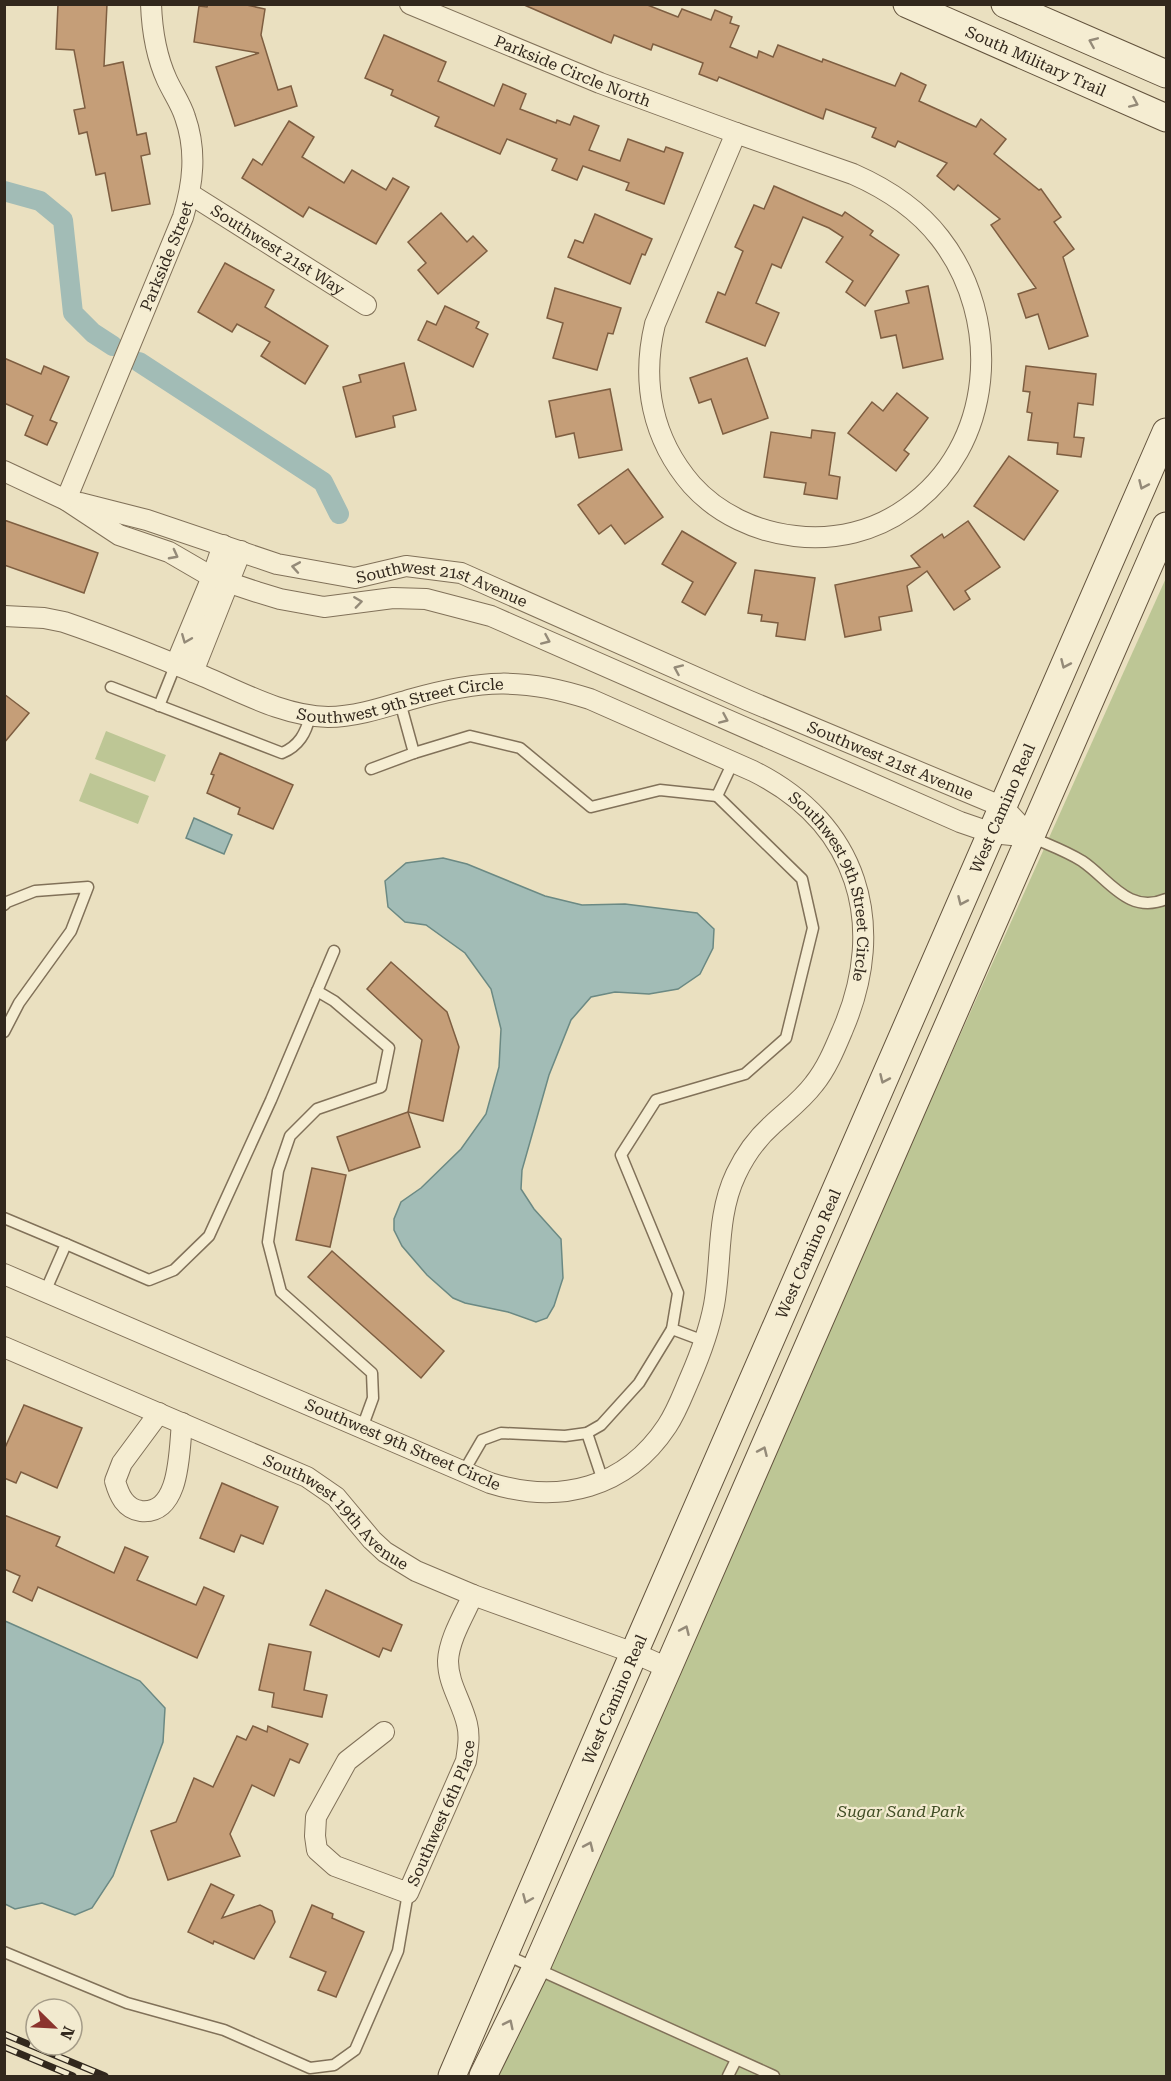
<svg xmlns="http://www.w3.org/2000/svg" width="1171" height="2081" viewBox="0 0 1171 2081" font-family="'Roboto Serif',serif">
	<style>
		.green { fill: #bdc695 }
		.water { fill: #a2bcb6; stroke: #6b8983; stroke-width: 1.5 }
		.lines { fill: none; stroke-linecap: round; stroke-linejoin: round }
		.canal { stroke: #a2bcb6; stroke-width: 20 }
		.building { fill: #c59e78; stroke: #7e5e41; stroke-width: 1.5 }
		.lane-casing { stroke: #817159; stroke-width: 13 }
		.street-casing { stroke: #817159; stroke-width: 22 }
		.secondary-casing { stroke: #63533d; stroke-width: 29 }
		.lane { stroke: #f5edd2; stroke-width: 10 }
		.street { stroke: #f5edd2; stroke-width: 20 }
		.secondary { stroke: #f5edd2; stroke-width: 27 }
		.rail-casing { stroke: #32281d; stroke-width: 7 }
		.rail { stroke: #f2eacf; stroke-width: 4.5; stroke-dasharray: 14; stroke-linecap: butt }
		.oneway { stroke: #948a78 }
		.labels { text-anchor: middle; stroke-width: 4.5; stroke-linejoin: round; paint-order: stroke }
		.street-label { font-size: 16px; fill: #32281d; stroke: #f2eacf }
		.park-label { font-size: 16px; font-style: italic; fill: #404d25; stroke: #f2eacf }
	</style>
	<rect width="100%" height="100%" fill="#eae0c0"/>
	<!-- green -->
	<g class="green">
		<polygon points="1166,578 1166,2076 491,2076"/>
		<polygon points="106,731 166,755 155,782 95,759"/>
		<polygon points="90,773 149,796 138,824 79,801"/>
	</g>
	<!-- water -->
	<g class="water">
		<polygon points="194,818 232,835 224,854 186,838"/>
		<polygon points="443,858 467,864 545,896 582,905 625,904 697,913 714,929 713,948 700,974 678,989 649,994 615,992 591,997 571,1020 549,1075 522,1170 521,1189 534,1209 561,1239 563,1278 554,1306 547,1318 536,1322 508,1312 465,1303 453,1298 427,1275 402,1246 394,1230 394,1219 401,1202 421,1188 461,1149 486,1114 499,1067 501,1029 491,989 465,953 426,925 405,922 388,907 385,881 406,863"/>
		<polygon points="5,1621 140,1681 165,1708 163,1742 113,1876 92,1908 75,1915 42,1903 15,1909 5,1904"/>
	</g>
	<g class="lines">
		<!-- canal -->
		<g class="canal">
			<polyline points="4,191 40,201 63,220 73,313 93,333 113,346"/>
			<polyline points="139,362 323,482 339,514"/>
		</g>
	</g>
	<!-- building -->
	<g class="building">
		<polygon points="58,4 107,4 104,66 123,62 137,135 146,133 150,154 141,156 150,204 112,211 105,173 96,175 87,132 79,134 74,110 85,108 74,50 56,49"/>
		<polygon points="208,4 242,4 265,9 261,35 278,90 291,86 297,106 235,126 216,67 259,53 194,42 199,6 207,7"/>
		<polygon points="522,4 645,4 678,17 682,9 711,20 715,10 732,17 730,23 739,26 730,47 757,58 759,51 773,57 778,45 822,62 823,59 895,86 901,73 926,85 919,101 976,127 981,119 1006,139 994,154 1039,190 1041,189 1061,217 1054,222 1074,249 1063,257 1088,336 1049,349 1038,314 1026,318 1018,294 1036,288 991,225 1000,219 958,185 954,190 937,176 947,163 898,141 895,147 872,137 876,128 826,109 823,119 719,77 717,81 699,74 703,63 653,44 651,50 614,35 611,43"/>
		<polygon points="384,35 446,62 438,81 494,106 503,84 526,94 520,109 556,123 557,120 570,125 574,116 599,126 589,150 620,161 628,139 664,152 666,147 683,153 664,204 626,190 629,183 583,166 577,180 552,170 557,159 507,139 500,154 435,126 439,117 391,95 393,90 365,78"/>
		<polygon points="289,121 314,137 302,157 344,183 352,170 386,190 393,178 409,187 376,244 309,207 303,217 242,178 253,159 262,165"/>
		<polygon points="774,186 842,216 845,212 873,231 870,235 899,255 865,306 846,292 853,281 826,262 843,237 829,228 803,217 781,268 772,264 756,303 779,313 765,346 706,322 718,292 725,295 743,251 735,247 754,205 764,209"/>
		<polygon points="441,213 467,242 473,236 487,251 438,294 418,270 426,263 408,242"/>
		<polygon points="595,214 652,239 645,255 642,254 630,284 568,257 575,240 583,243"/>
		<polygon points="225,263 274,290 265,307 328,346 305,384 261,356 270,342 237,324 232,332 198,312"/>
		<polygon points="928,286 943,359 903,368 896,335 881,338 875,311 909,303 906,291"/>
		<polygon points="555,288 621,308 613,334 608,333 597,370 553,358 563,323 547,318"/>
		<polygon points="445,306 479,322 476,328 488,334 473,367 418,340 427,321 436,325"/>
		<polygon points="4,358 41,374 44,366 69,377 50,420 57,423 47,445 25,435 33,416 4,403"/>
		<polygon points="747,358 768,418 723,434 711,399 699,403 690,378"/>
		<polygon points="404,363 416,410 393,416 395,427 356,437 343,387 361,382 359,375"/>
		<polygon points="1026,366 1096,374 1093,405 1078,403 1074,437 1084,438 1081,457 1057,454 1058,443 1028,440 1032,413 1027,412 1030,392 1023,391"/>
		<polygon points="610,389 622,450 579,458 574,433 556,437 549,401"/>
		<polygon points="897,393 928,418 904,450 909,454 896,471 848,433 872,402 883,411"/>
		<polygon points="812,430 835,433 829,475 840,477 837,499 804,494 806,483 764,477 771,432 811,438"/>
		<polygon points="1009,456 1058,491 1024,540 974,506"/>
		<polygon points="628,469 663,517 625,544 611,525 599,534 578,505"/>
		<polygon points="4,520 98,553 84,593 4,565"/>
		<polygon points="968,521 1000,567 965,591 970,599 954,610 927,571 907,586 912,611 879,617 881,630 845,637 835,585 920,567 911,556 942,534 944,538"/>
		<polygon points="682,531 736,563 705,615 682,602 693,582 662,564"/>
		<polygon points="755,570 815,578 805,640 776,636 778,623 761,621 762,615 748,613"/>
		<polygon points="4,694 29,713 4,743"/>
		<polygon points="220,753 293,785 273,829 238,814 240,808 207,793 214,775 211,774"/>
		<polygon points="391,962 447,1012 459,1047 443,1121 408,1112 422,1040 367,989"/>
		<polygon points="408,1112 420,1147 349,1171 337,1137"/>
		<polygon points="312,1168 346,1175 330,1247 296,1240"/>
		<polygon points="332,1251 444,1351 421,1378 308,1277"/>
		<polygon points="24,1405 82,1428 57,1488 21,1472 16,1483 4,1478 4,1450"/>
		<polygon points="222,1483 278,1507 263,1544 241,1535 234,1552 200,1538"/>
		<polygon points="4,1515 60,1537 56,1546 114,1573 125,1547 148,1557 137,1580 196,1605 204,1587 224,1596 197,1658 38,1587 32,1601 13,1592 20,1576 4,1569"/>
		<polygon points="326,1590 402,1625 391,1651 383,1648 379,1657 310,1625"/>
		<polygon points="269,1644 311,1652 304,1690 327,1695 322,1717 272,1707 274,1693 259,1690"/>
		<polygon points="253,1726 267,1732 268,1726 308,1744 299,1763 290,1759 274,1796 252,1785 230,1834 240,1856 168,1880 151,1831 176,1822 194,1778 213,1787 237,1736 246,1740"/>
		<polygon points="211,1884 234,1895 222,1918 260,1905 272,1911 275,1922 254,1959 214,1941 213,1944 188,1932"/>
		<polygon points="312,1905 333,1914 332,1918 364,1932 336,1997 318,1990 326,1972 290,1957"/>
	</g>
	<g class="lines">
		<defs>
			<g id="lane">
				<path d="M111 687 282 753C299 746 306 733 310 716"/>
				<polyline points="159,706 175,666"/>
				<polyline points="414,753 470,736 520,748 591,807 660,790 717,796 733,762"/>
				<polyline points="371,769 414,753 400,702"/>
				<path d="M1031 837C1049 845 1066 851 1082 861 1109 879 1128 915 1166 899"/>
				<polyline points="4,905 7,902 35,891 88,887 71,931 19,1003 4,1032"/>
				<polyline points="317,991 334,1001 389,1048 381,1087 317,1109 290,1136 278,1171 268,1242 281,1292 372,1373 373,1398 362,1428"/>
				<polyline points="4,1218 66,1244 45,1292"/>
				<polyline points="66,1244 149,1280 174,1270 209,1236 271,1100 334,951"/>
				<polyline points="704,1341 672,1329 678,1293 621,1155 656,1100 745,1074 786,1038 813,928 802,879 717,796"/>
				<polyline points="587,1433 603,1481"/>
				<polyline points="464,1471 482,1440 501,1433 565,1436 587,1433 601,1425 639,1383 672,1329"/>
				<polyline points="4,1952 127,2003 224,2030 310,2068 334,2065 355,2050 398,1951 408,1893"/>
				<polyline points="504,1954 774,2076"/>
				<polyline points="728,2076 736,2060"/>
			</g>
			<g id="street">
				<path id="s1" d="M410 4 600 83 736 133"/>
				<path d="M736 133 853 174C887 189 917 208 940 238 1003 319 995 447 907 508 875 531 835 541 795 536 757 532 718 514 692 485 652 439 641 382 655 324Z"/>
				<path id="s2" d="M190 194 366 305"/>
				<polyline points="4,471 66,500 119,535 169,552 212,577 257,592 280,599 324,607 393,598 426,599 491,616 960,822 992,833 1031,837"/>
				<path id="s3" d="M66 500 183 217C193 184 197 151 185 117 181 104 173 93 167 80 156 56 152 31 151 4"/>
				<path id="s4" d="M80 503 147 520 277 564 355 578 406 566 461 573 747 700 1003 807 1031 837"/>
				<path id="s5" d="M4 616 44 618 64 622C111 638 158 657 203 676 243 693 284 716 328 717 356 717 385 707 412 699 479 680 523 677 590 699L753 771C858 823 888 924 843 1029 835 1048 827 1068 814 1084 802 1100 787 1111 773 1124 757 1138 745 1155 736 1174 716 1216 722 1261 714 1305 709 1331 700 1355 690 1378 683 1394 677 1411 667 1426 626 1488 560 1505 490 1483L4 1274"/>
				<polyline points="175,666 212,577 223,545"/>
				<polyline points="193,672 241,551"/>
				<path id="s6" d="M4 1347 307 1477 336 1497 372 1540 385 1552 416 1571 473 1595 634 1653 668 1668"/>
				<path d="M159 1413 122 1463 115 1481C119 1495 125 1509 141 1511 181 1515 179 1450 182 1423"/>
				<path id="s7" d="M384 1732 347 1761 316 1817 315 1836 317 1850 335 1866 408 1893 466 1761C468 1748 470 1736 467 1724 462 1702 448 1684 448 1661 449 1639 464 1615 473 1595"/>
			</g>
			<g id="secondary">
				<path id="s8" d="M907 4 1166 118"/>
				<polyline points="1005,4 1166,74"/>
				<path id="s9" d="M452 2076 634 1653 1166 432"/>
				<polyline points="483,2076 535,1970 668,1668 1166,526"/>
			</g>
		</defs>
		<!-- lane casing -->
		<use href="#lane" class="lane-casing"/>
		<!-- street casing -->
		<use href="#street" class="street-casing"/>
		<!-- secondary casing -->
		<use href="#secondary" class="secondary-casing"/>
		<!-- lane -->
		<use href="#lane" class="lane"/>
		<!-- street -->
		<use href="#street" class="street"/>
		<!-- secondary -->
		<use href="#secondary" class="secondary"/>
		<defs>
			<g id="rail">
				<polyline points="4,2034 105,2076"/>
				<polyline points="4,2047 73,2076"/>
			</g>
		</defs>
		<!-- rail casing -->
		<use href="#rail" class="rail-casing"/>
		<!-- rail -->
		<use href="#rail" class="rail"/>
	</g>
	<!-- one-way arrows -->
	<defs><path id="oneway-chevron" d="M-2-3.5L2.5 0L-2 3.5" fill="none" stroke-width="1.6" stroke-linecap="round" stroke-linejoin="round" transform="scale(1.5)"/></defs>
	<g class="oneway">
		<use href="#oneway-chevron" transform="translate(1093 42) rotate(-157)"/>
		<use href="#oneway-chevron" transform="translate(1134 103) rotate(24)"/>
		<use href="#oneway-chevron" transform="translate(1143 485) rotate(114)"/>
		<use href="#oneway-chevron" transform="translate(174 555) rotate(28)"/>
		<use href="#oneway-chevron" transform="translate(296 567) rotate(-170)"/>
		<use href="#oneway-chevron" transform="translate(358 602) rotate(-8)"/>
		<use href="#oneway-chevron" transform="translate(186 639) rotate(112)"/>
		<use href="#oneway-chevron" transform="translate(546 640) rotate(24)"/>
		<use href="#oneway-chevron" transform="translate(1065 664) rotate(114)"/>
		<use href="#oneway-chevron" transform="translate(678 669) rotate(-156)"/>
		<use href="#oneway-chevron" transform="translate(724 719) rotate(24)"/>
		<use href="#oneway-chevron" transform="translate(962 901) rotate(114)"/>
		<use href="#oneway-chevron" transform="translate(884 1079) rotate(114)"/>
		<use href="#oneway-chevron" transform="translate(763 1451) rotate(-66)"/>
		<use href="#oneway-chevron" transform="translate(685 1630) rotate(-66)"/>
		<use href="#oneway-chevron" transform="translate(589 1846) rotate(-66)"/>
		<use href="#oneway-chevron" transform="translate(527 1899) rotate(113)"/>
		<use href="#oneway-chevron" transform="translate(509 2024) rotate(-64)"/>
	</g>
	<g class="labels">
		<!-- street labels -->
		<g class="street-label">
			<text dy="6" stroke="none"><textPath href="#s8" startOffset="141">South Military Trail</textPath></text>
			<text dy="6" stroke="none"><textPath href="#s1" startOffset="176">Parkside Circle North</textPath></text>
			<text dy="6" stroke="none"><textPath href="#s2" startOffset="104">Southwest 21st Way</textPath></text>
			<text dy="6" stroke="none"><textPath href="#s3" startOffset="264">Parkside Street</textPath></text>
			<text dy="6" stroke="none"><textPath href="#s4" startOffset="376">Southwest 21st Avenue</textPath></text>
			<text dy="6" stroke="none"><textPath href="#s5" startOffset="416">Southwest 9th Street Circle</textPath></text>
			<text dy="6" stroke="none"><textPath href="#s4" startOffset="862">Southwest 21st Avenue</textPath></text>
			<text dy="6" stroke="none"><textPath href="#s9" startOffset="1382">West Camino Real</textPath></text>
			<text dy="6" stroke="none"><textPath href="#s5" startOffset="938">Southwest 9th Street Circle</textPath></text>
			<text dy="6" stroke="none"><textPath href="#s9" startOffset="896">West Camino Real</textPath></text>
			<text transform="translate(403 1444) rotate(23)" y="6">Southwest 9th Street Circle</text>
			<text dy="6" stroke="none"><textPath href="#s6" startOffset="374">Southwest 19th Avenue</textPath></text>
			<text dy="6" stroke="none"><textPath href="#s9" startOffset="410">West Camino Real</textPath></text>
			<text dy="6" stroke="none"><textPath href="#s7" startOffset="333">Southwest 6th Place</textPath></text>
		</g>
		<!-- park labels -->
		<g class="park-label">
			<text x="901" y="1817">Sugar Sand Park</text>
		</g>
	</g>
	<!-- border -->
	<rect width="1171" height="2081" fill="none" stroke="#32281d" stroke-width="12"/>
	<!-- north arrow -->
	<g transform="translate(54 2027) rotate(114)"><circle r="28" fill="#f2eacf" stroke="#a59c88" stroke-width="1.5"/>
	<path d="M0-4.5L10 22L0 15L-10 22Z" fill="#8b342e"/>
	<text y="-9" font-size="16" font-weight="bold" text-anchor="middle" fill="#32281d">N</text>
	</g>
</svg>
